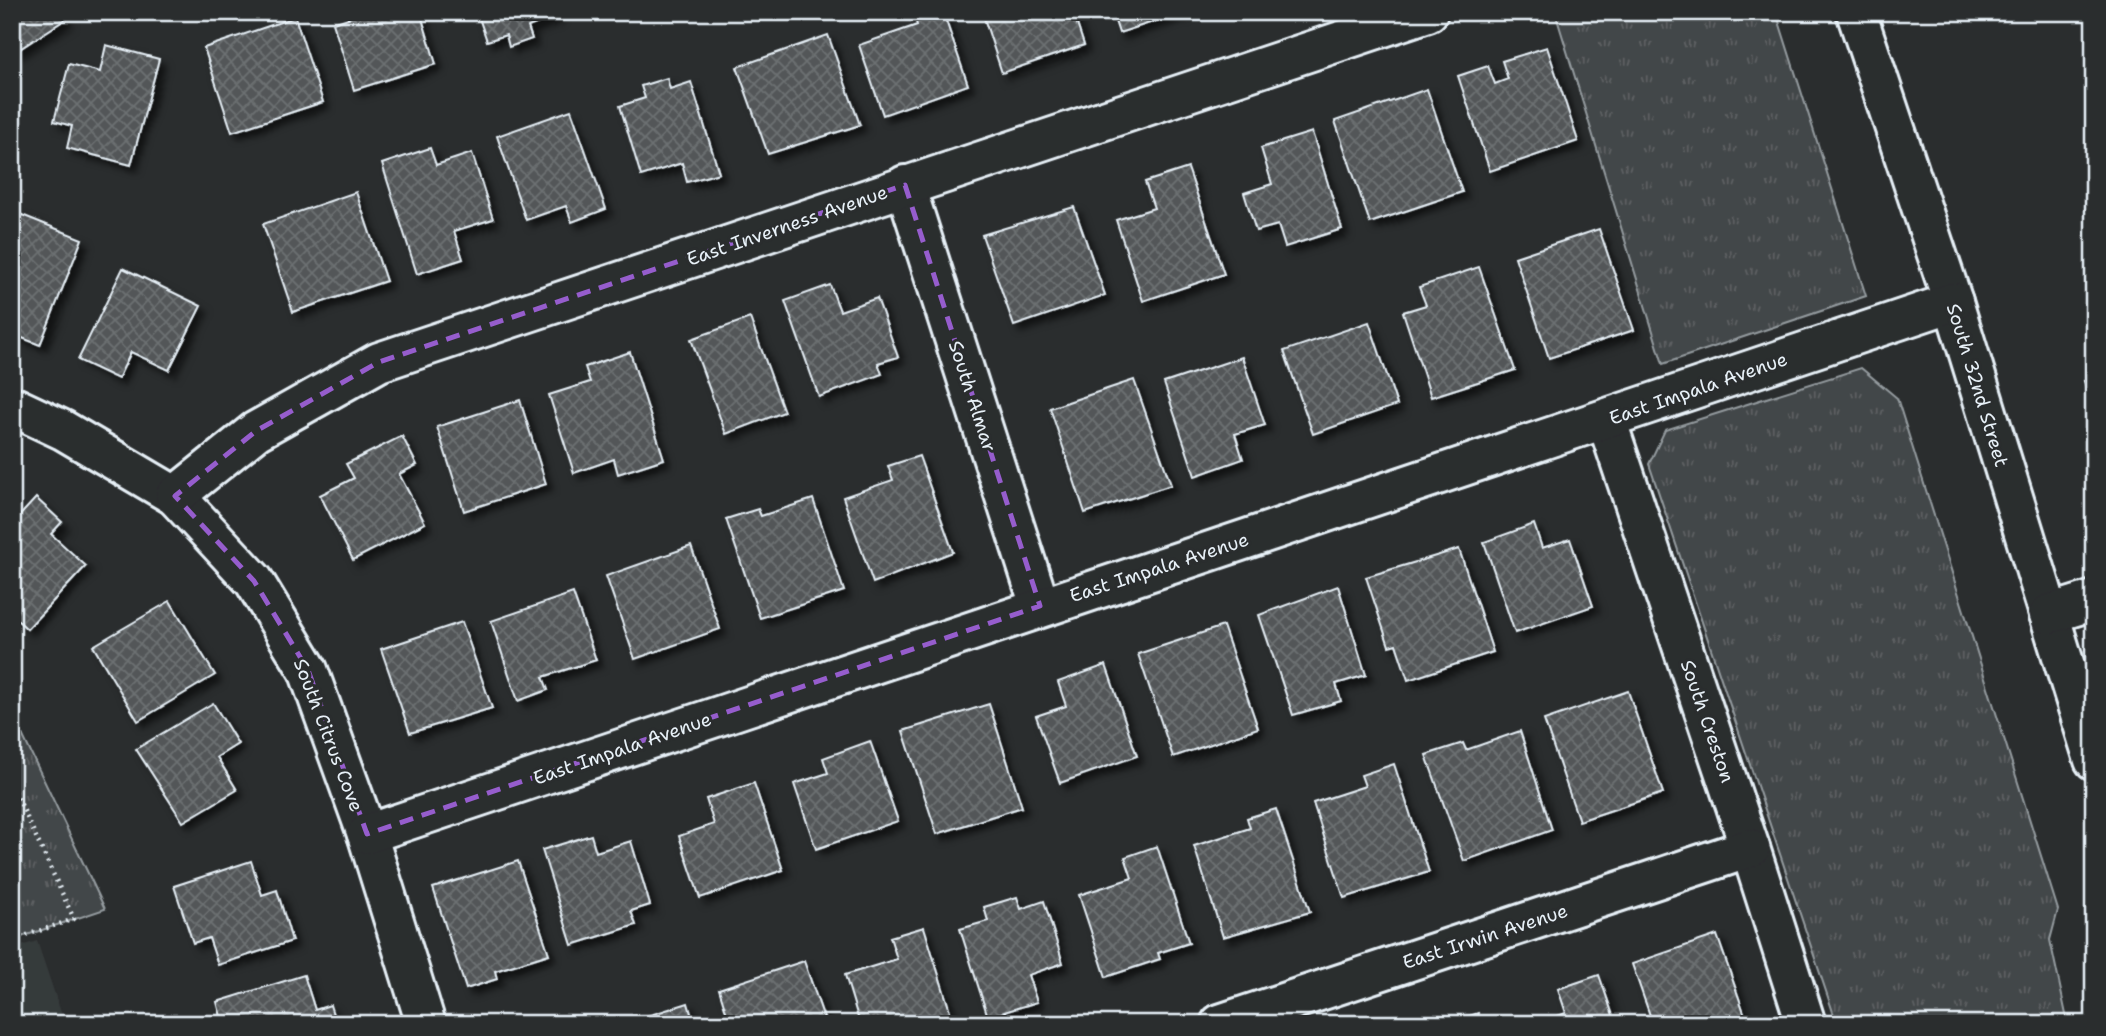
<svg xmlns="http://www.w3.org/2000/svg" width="2106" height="1036" viewBox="0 0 2106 1036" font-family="'Shantell Sans',sans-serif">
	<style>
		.built { fill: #363a3b }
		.grass { fill: url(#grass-tufts); stroke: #959ca0; stroke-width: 2 }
		.building { fill: url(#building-cross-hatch); stroke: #e8f1f8; stroke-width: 2; filter: url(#shadow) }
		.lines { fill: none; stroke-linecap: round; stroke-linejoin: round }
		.minor-casing { stroke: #e8f1f8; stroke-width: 44 }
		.path { stroke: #e8f1f8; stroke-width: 4.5; stroke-dasharray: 2 5; stroke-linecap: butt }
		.minor { stroke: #2a2d2e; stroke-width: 38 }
		.marked { fill: none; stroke: #965dcd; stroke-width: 5; stroke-dasharray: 14 9; stroke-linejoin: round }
		.labels { text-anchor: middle; stroke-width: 6; stroke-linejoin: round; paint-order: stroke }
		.street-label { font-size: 19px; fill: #e8f1f8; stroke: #2a2d2e }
	</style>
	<defs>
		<pattern id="grass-tufts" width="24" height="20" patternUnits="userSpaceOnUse" patternTransform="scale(1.75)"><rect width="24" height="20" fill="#424648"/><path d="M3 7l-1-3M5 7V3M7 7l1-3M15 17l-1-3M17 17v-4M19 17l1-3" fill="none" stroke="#5d6163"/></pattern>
		<pattern id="building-cross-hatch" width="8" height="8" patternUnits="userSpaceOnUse" patternTransform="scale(1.75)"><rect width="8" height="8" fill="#535759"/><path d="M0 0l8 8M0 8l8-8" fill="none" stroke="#6c7072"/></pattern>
		<filter id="shadow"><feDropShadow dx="6" dy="6" stdDeviation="3.5" flood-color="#0009"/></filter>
	</defs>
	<rect width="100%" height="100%" fill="#2a2d2e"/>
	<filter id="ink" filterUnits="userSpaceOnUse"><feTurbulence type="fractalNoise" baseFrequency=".0143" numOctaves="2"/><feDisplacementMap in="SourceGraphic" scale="14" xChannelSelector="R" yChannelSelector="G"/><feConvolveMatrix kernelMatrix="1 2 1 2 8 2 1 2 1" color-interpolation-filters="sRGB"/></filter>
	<g filter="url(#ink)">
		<!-- built -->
		<polygon class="built" points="37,941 65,1024 12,1024 12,949"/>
		<!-- grass -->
		<g class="grass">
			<polygon points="1555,12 1776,12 1866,296 1663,364"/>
			<polygon points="1861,368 1897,398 2058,910 2050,940 2068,1024 1837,1024 1649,464 1665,430"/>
			<polygon points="12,713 105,909 12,940"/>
		</g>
		<!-- building -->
		<g class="building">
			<polygon points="12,12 62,12 66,19 12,54"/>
			<polygon points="367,12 420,12 436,64 354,90 333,23"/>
			<polygon points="477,12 556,12 557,16 528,27 532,39 509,47 506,35 487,41"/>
			<polygon points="913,12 943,12 968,85 883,115 859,45 917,25"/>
			<polygon points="982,12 1073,12 1084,45 1002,73"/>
			<polygon points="1112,12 1184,12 1119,33"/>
			<polygon points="295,17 323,102 232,132 204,48"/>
			<polygon points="828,35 860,125 768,154 737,67"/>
			<polygon points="106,45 159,59 131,165 67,148 72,126 54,121 69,64 100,72"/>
			<polygon points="1547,47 1578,141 1490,171 1458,76 1488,66 1495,84 1508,79 1502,61"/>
			<polygon points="667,78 670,89 691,82 719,173 687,182 682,163 641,176 620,106 645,98 641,86"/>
			<polygon points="1427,89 1462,192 1370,223 1335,121"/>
			<polygon points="571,110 606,209 572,222 566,206 526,220 497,136"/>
			<polygon points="1312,132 1342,229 1285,247 1278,225 1256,231 1244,193 1272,184 1261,148"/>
			<polygon points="430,148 436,165 472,153 493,219 454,231 463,259 417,274 382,164"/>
			<polygon points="1188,168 1224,274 1143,301 1116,220 1154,208 1145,182"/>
			<polygon points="356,192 386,281 293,312 263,224"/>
			<polygon points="1074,207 1105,295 1014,326 982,235"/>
			<polygon points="12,211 82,239 40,345 12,334"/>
			<polygon points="1599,229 1634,330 1549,358 1515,257"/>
			<polygon points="1479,267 1515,370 1431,397 1403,312 1426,305 1419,287"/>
			<polygon points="123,268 201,306 169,370 131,352 118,379 78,360"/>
			<polygon points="830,285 840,311 877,298 898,357 878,363 882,374 819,397 785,301"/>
			<polygon points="750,318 784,412 726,434 691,339"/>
			<polygon points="1369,322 1397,405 1313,434 1284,351"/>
			<polygon points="630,352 664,459 618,474 614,459 574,473 549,395 590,382 585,367"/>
			<polygon points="1242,357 1265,425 1235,434 1243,459 1195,476 1164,383"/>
			<polygon points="2094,378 2094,410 2084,381"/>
			<polygon points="1134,380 1171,485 1085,513 1050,408"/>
			<polygon points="520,400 546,484 464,511 437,427"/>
			<polygon points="402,436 417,465 399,474 425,523 353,560 320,495 354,478 346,464"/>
			<polygon points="919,456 953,552 873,583 843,497 893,480 888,466"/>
			<polygon points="36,498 62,522 51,534 86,566 27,629 12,615 12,524"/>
			<polygon points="813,499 844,591 760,618 726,519 758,509 761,516"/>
			<polygon points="1534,524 1542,548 1570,539 1593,606 1515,633 1484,542"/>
			<polygon points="691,546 720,629 635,659 606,576"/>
			<polygon points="1459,549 1493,652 1408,680 1396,644 1389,646 1366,577"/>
			<polygon points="1338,586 1366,675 1336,684 1341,701 1293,715 1259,615"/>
			<polygon points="573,593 596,660 543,677 548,690 518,701 491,621"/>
			<polygon points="170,601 215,675 138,721 93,646"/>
			<polygon points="462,622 492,708 410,733 381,649"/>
			<polygon points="1223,626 1258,728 1173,757 1138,654"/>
			<polygon points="1106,665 1137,756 1060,783 1036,716 1066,706 1058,682"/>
			<polygon points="1628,691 1663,793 1579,821 1544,720"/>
			<polygon points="213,703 238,744 217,757 237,790 183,822 136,749"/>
			<polygon points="989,704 1022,807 937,834 903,731"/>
			<polygon points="1520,731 1552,830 1464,861 1426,755 1463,743 1466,750"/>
			<polygon points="870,741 898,821 816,849 794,784 828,773 823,758"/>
			<polygon points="1394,764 1429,872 1344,898 1313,803 1365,786 1361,775"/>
			<polygon points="754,783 783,870 700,898 679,836 714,824 706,799"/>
			<polygon points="1276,809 1310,912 1223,937 1194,846 1250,828 1247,818"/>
			<polygon points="591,835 596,852 631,841 650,905 631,911 636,925 572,945 542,850"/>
			<polygon points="1157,846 1189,943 1158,953 1160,959 1106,977 1079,895 1132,878 1125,857"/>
			<polygon points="251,861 262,895 277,890 292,941 218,965 209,938 193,943 174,886"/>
			<polygon points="518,861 549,954 495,971 497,979 466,989 433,888"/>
			<polygon points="1017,897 1021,909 1044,901 1063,963 1028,975 1037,1002 988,1017 960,929 988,921 984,907"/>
			<polygon points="924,927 954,1024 860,1024 845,975 897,959 890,937"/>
			<polygon points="1717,935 1748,1024 1653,1024 1632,964"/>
			<polygon points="804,961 826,1024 730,1024 719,989"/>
			<polygon points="304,975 315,1010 330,1005 336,1024 223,1024 217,1002"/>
			<polygon points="1599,975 1616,1024 1536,1024 1566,1013 1558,989"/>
			<polygon points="688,1003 694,1024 622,1024"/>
			<polygon points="1478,1013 1481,1024 1447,1024"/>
		</g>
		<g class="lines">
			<defs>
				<g id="minor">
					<polyline points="1856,12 1953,302 2094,760"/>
					<polyline points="905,185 1040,606"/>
					<polyline points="12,406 63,430 175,496 254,581 308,670 367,834 426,1024"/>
					<polyline points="1606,419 1750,848 1806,1024"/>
					<polyline points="175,496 256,431 379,362 1428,12"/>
					<polyline points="2049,614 2094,600"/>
					<polyline points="367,834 1953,302"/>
					<polyline points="1220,1024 1750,848"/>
				</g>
			</defs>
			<!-- minor casing -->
			<use href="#minor" class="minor-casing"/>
			<!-- path -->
			<polyline class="path" points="12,785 74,919 12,940"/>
			<!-- minor -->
			<use href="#minor" class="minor"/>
		</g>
	</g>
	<!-- marked area -->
	<path class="marked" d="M905 185 1040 606 367 834 308 670 254 581 175 496 256 431 379 362Z"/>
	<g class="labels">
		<!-- street labels -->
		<g class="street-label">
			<text transform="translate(787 225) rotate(-19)" y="7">East Inverness Avenue</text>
			<text transform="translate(1978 385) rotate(73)" y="7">South 32nd Street</text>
			<text transform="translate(1698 388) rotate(-19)" y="7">East Impala Avenue</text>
			<text transform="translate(973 396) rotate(72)" y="7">South Almar</text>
			<text transform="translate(1159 567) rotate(-18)" y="7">East Impala Avenue</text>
			<text transform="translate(1708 721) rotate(71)" y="7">South Creston</text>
			<text transform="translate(329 735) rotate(69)" y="7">South Citrus Cove</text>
			<text transform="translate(622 748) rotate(-19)" y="7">East Impala Avenue</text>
			<text transform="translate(1485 936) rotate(-18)" y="7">East Irwin Avenue</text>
		</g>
	</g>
	<!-- margin -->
	<rect width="2106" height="1036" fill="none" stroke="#2a2d2e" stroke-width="42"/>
	<rect x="21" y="21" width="2064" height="994" fill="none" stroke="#e8f1f8" stroke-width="2.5" filter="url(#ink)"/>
</svg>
